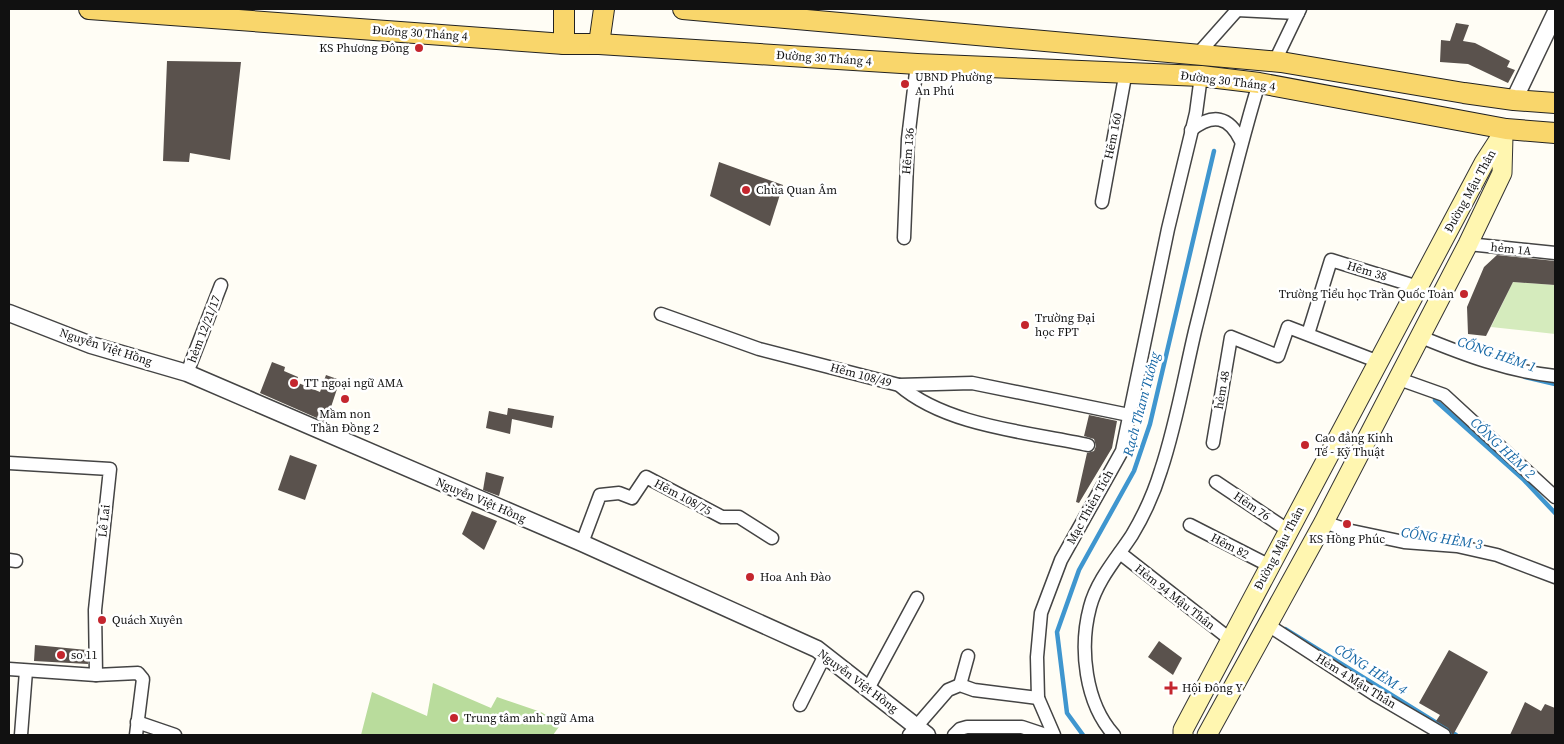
<svg xmlns="http://www.w3.org/2000/svg" width="1564" height="744" viewBox="0 0 1564 744" font-family="'Source Serif 4',serif">
	<style>
		.green { fill: #d5ebbd }
		.forest { fill: #b9dc9c }
		.lines { fill: none; stroke-linecap: round; stroke-linejoin: round }
		.stream { stroke: #3f96cf; stroke-width: 4.5 }
		.building { fill: #5a524d }
		.minor-casing { stroke: #444; stroke-width: 15 }
		.tertiary-casing { stroke: #444; stroke-width: 19 }
		.secondary-casing { stroke: #333; stroke-width: 21 }
		.primary-casing { stroke: #222; stroke-width: 22 }
		.minor { stroke: #fff; stroke-width: 12 }
		.tertiary { stroke: #fff; stroke-width: 16 }
		.secondary { stroke: #fff6b0; stroke-width: 19 }
		.primary { stroke: #f9d66b; stroke-width: 20 }
		.poi-dot { fill: #c4262e; stroke: #fff; stroke-width: 2 }
		.labels { text-anchor: middle; stroke-width: 5; stroke-linejoin: round; paint-order: stroke }
		.street-label { font-size: 12px; fill: #111; stroke: #fff }
		.poi-label { font-size: 12px; fill: #111; stroke: #fff; text-anchor: start }
		.water-label { font-size: 14px; font-style: italic; fill: #1768a6; stroke: #fff }
	</style>
	<rect width="100%" height="100%" fill="#fffdf5"/>
	<!-- green -->
	<polygon class="green" points="1513,282 1555,285 1555,334 1491,327"/>
	<!-- forest -->
	<polygon class="forest" points="433,683 491,708 497,697 541,712 561,724 553,735 361,735 372,692 427,716"/>
	<g class="lines">
		<!-- stream -->
		<g class="stream">
			<polyline points="1525,377 1555,384"/>
			<polyline points="1435,400 1523,479 1555,513"/>
			<polyline points="1285,629 1456,735"/>
			<polyline points="1083,735 1067,713 1057,632 1079,570 1134,471 1150,424 1214,151"/>
		</g>
	</g>
	<!-- building -->
	<g class="building">
		<polygon points="1456,23 1469,25 1463,41 1475,43 1510,61 1507,67 1515,70 1508,83 1468,64 1440,62 1441,40 1450,41"/>
		<polygon points="167,61 241,62 230,160 190,153 189,162 163,161"/>
		<polygon points="719,162 783,185 770,226 710,196"/>
		<polygon points="1497,255 1555,261 1555,285 1513,282 1486,336 1468,334 1467,307 1484,267"/>
		<polygon points="272,362 285,367 284,371 298,377 296,382 320,392 326,375 340,380 326,422 260,393"/>
		<polygon points="508,408 554,416 552,428 512,419 510,434 486,428 489,411 507,415"/>
		<polygon points="1089,415 1117,421 1112,448 1079,503 1076,502 1087,453 1094,451 1096,446 1094,439 1084,436"/>
		<polygon points="290,455 317,465 305,500 278,490"/>
		<polygon points="486,472 504,477 499,496 483,490"/>
		<polygon points="472,511 497,521 484,550 462,534"/>
		<polygon points="1159,641 1182,658 1173,675 1148,657"/>
		<polygon points="35,645 87,650 88,664 34,661"/>
		<polygon points="1449,650 1488,672 1453,735 1448,728 1436,721 1440,715 1419,703"/>
		<polygon points="1525,702 1541,711 1545,704 1555,708 1555,735 1510,735"/>
	</g>
	<g class="lines">
		<defs>
			<g id="minor">
				<polyline points="1237,10 1298,13"/>
				<polyline points="1198,54 1238,9"/>
				<polyline points="1275,61 1300,9"/>
				<path d="M1191 130C1213 113 1229 116 1241 141"/>
				<polyline points="1102,202 1126,71"/>
				<polyline points="904,238 908,139 917,64"/>
				<polyline points="1468,244 1555,253"/>
				<path d="M661 314 759 349 899 385C946 426 1028 432 1088 445"/>
				<polyline points="1308,334 1331,260 1418,287"/>
				<path d="M1421 337C1465 355 1507 371 1555 376"/>
				<polyline points="187,373 221,285"/>
				<polyline points="1399,379 1444,395 1555,497"/>
				<polyline points="899,385 972,383 1129,415"/>
				<polyline points="1213,443 1231,337 1278,356 1288,327 1379,362"/>
				<polyline points="9,463 110,469 95,610 96,675"/>
				<polyline points="1216,482 1289,531"/>
				<polyline points="1324,522 1347,530 1404,542 1457,546 1497,555 1555,577"/>
				<polyline points="1190,525 1270,566"/>
				<polyline points="582,543 600,495 619,493 632,498 646,477 722,517 739,517 772,538"/>
				<polyline points="1120,553 1231,640"/>
				<polyline points="9,560 16,561"/>
				<polyline points="1268,625 1374,694 1444,735"/>
				<polyline points="9,669 96,675 138,673 143,679 136,735"/>
				<polyline points="960,685 968,656"/>
				<polyline points="869,687 917,598"/>
				<polyline points="800,705 825,655"/>
				<polyline points="137,722 175,735"/>
				<polyline points="21,735 26,671"/>
				<polyline points="909,735 948,690 960,685 974,690 1038,698"/>
				<polyline points="954,735 960,729 967,727 1022,727 1046,735"/>
				<polyline points="1054,735 1038,698 1037,657 1041,613 1061,560 1122,451 1168,229 1196,113 1201,76"/>
				<path d="M1114 735C1085 703 1079 648 1090 607 1097 580 1117 558 1132 535 1144 515 1154 493 1161 470 1176 425 1184 378 1195 331 1216 248 1234 165 1259 83"/>
			</g>
			<g id="tertiary">
				<polyline points="1514,100 1555,14"/>
				<polyline points="9,313 91,345 187,373 582,543 817,649 927,735"/>
			</g>
			<g id="secondary">
				<polyline points="1183,735 1183,730 1484,163 1506,129"/>
				<polyline points="1207,735 1324,522 1468,244 1502,173 1503,136"/>
			</g>
			<g id="primary">
				<polyline points="89,9 564,44 599,44 917,64 1201,76 1259,83 1506,129 1555,133"/>
				<polyline points="683,9 1281,62 1464,93 1514,100 1555,103"/>
				<polyline points="564,44 564,9"/>
				<polyline points="599,44 604,9"/>
			</g>
		</defs>
		<!-- minor casing -->
		<use href="#minor" class="minor-casing"/>
		<!-- tertiary casing -->
		<use href="#tertiary" class="tertiary-casing"/>
		<!-- secondary casing -->
		<use href="#secondary" class="secondary-casing"/>
		<!-- primary casing -->
		<use href="#primary" class="primary-casing"/>
		<!-- minor -->
		<use href="#minor" class="minor"/>
		<!-- tertiary -->
		<use href="#tertiary" class="tertiary"/>
		<!-- secondary -->
		<use href="#secondary" class="secondary"/>
		<!-- primary -->
		<use href="#primary" class="primary"/>
	</g>
	<!-- markers -->
	<g class="poi-dot">
		<circle cx="419" cy="48" r="5"/>
		<circle cx="905" cy="84" r="5"/>
		<circle cx="746" cy="190" r="5"/>
		<circle cx="1464" cy="294" r="5"/>
		<circle cx="1025" cy="325" r="5"/>
		<circle cx="294" cy="383" r="5"/>
		<circle cx="345" cy="399" r="5"/>
		<circle cx="1305" cy="445" r="5"/>
		<circle cx="1347" cy="524" r="5"/>
		<circle cx="750" cy="577" r="5"/>
		<circle cx="102" cy="620" r="5"/>
		<circle cx="61" cy="655" r="5"/>
		<path d="M1168.5 680.5h5v5h5v5h-5v5h-5v-5h-5v-5h5z"/>
		<circle cx="454" cy="718" r="5"/>
	</g>
	<g class="labels">
		<!-- street labels -->
		<g class="street-label">
			<text transform="translate(420 33) rotate(4)" y="4">Đường 30 Tháng 4</text>
			<text transform="translate(824 58) rotate(4)" y="4">Đường 30 Tháng 4</text>
			<text transform="translate(1228 81) rotate(7)" y="4">Đường 30 Tháng 4</text>
			<text transform="translate(1113 136) rotate(-78)" y="4">Hẽm 160</text>
			<text transform="translate(908 151) rotate(-85)" y="4">Hẽm 136</text>
			<text transform="translate(1470 191) rotate(-61)" y="4">Đường Mậu Thân</text>
			<text transform="translate(1511 249) rotate(6)" y="4">hẻm 1A</text>
			<text transform="translate(1367 271) rotate(17)" y="4">Hẽm 38</text>
			<text transform="translate(204 329) rotate(-69)" y="4">hẻm 12/21/17</text>
			<text transform="translate(106 347) rotate(18)" y="4">Nguyễn Việt Hồng</text>
			<text transform="translate(861 375) rotate(15)" y="4">Hẽm 108/49</text>
			<text transform="translate(1222 390) rotate(-80)" y="4">hẻm 48</text>
			<text transform="translate(683 497) rotate(28)" y="4">Hẽm 108/75</text>
			<text transform="translate(481 500) rotate(23)" y="4">Nguyễn Việt Hồng</text>
			<text transform="translate(1252 506) rotate(34)" y="4">Hẽm 76</text>
			<text transform="translate(1090 507) rotate(-61)" y="4">Mạc Thiên Tích</text>
			<text transform="translate(104 521) rotate(-84)" y="4">Lê Lai</text>
			<text transform="translate(1230 546) rotate(27)" y="4">Hẽm 82</text>
			<text transform="translate(1279 548) rotate(-62)" y="4">Đường Mậu Thân</text>
			<text transform="translate(1175 597) rotate(38)" y="4">Hẻm 94 Mậu Thân</text>
			<text transform="translate(858 681) rotate(37)" y="4">Nguyễn Việt Hồng</text>
			<text transform="translate(1356 681) rotate(32)" y="4">Hẻm 4 Mậu Thân</text>
		</g>
		<!-- poi labels -->
		<g class="poi-label">
			<text x="409" y="52" text-anchor="end">KS Phương Đông</text>
			<text x="915" y="81">UBND Phường<tspan x="915" dy="14">An Phú</tspan></text>
			<text x="756" y="194">Chùa Quan Âm</text>
			<text x="1454" y="298" text-anchor="end">Trường Tiểu học Trần Quốc Toản</text>
			<text x="1035" y="322">Trường Đại<tspan x="1035" dy="14">học FPT</tspan></text>
			<text x="304" y="387">TT ngoại ngữ AMA</text>
			<text x="345" y="418" text-anchor="middle">Mầm non<tspan x="345" dy="14">Thần Đồng 2</tspan></text>
			<text x="1315" y="442">Cao đẳng Kinh<tspan x="1315" dy="14">Tế - Kỹ Thuật</tspan></text>
			<text x="1347" y="543" text-anchor="middle">KS Hồng Phúc</text>
			<text x="760" y="581">Hoa Anh Đào</text>
			<text x="112" y="624">Quách Xuyên</text>
			<text x="71" y="659">so 11</text>
			<text x="1182" y="692">Hội Đông Y</text>
			<text x="464" y="722">Trung tâm anh ngữ Ama</text>
		</g>
		<!-- water labels -->
		<g class="water-label">
			<text transform="translate(1497 354) rotate(19)" y="5">CỐNG HẺM 1</text>
			<text transform="translate(1141 404) rotate(-75)" y="5">Rạch Tham Tướng</text>
			<text transform="translate(1503 448) rotate(43)" y="5">CỐNG HẺM 2</text>
			<text transform="translate(1442 538) rotate(9)" y="5">CỐNG HẺM 3</text>
			<text transform="translate(1371 669) rotate(32)" y="5">CỐNG HẺM 4</text>
		</g>
	</g>
	<!-- border -->
	<rect width="1564" height="744" fill="none" stroke="#111111" stroke-width="20"/>
</svg>
